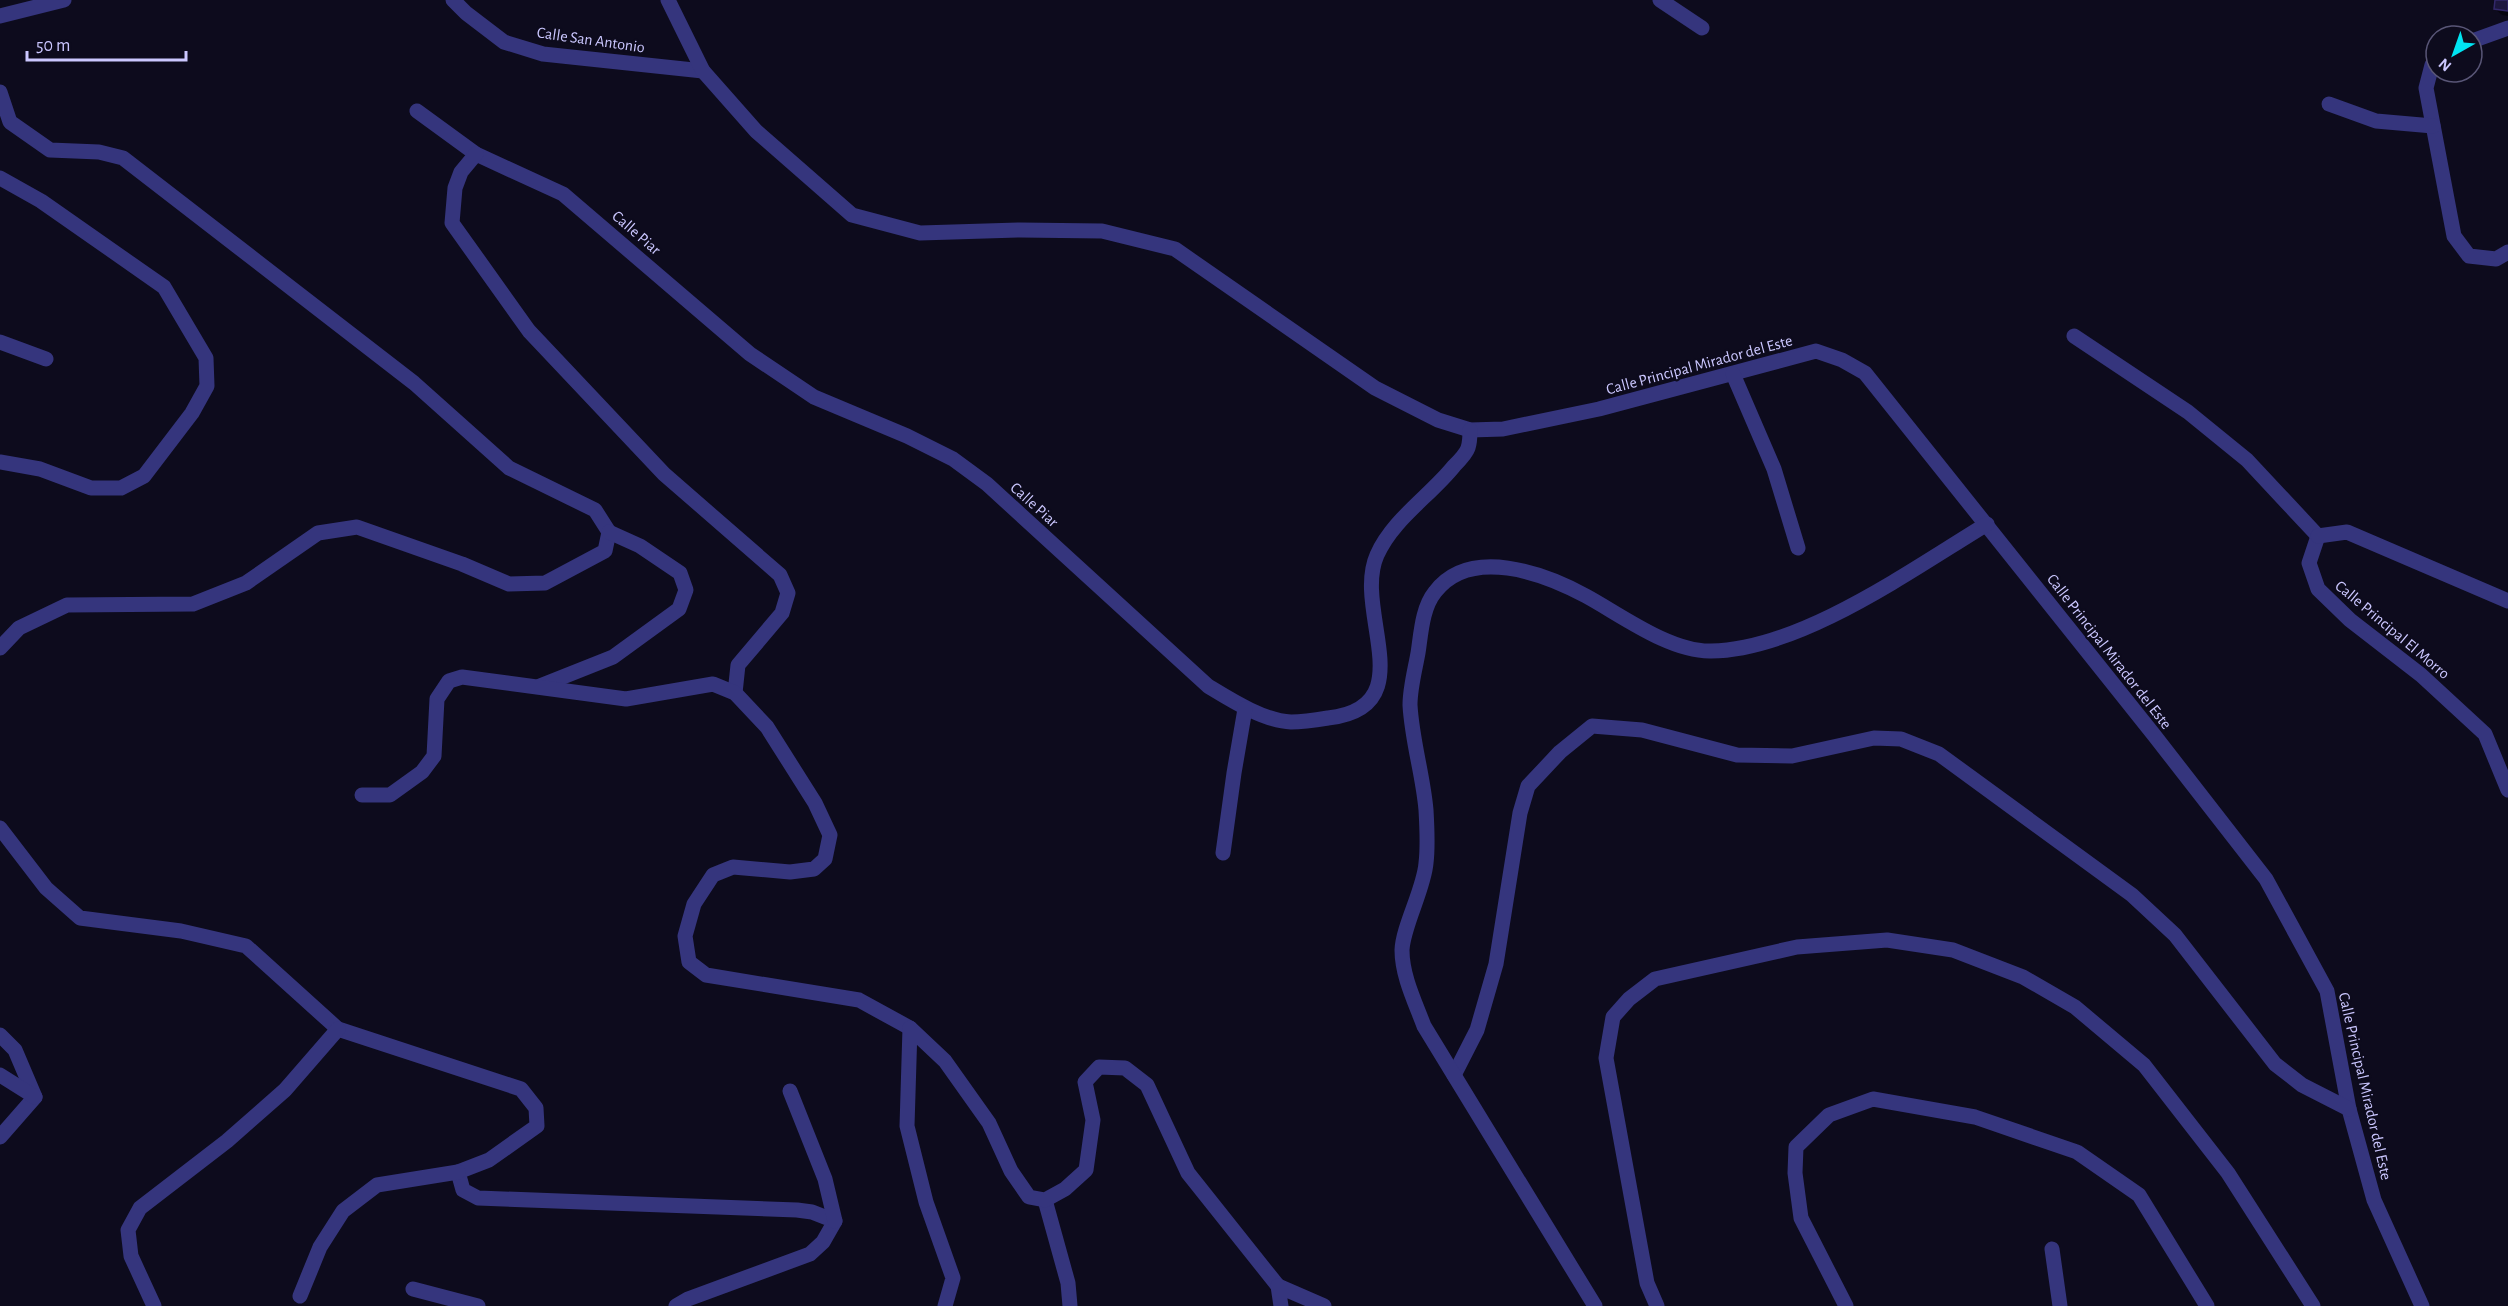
<svg xmlns="http://www.w3.org/2000/svg" width="2508" height="1306" viewBox="0 0 2508 1306" font-family="'Alegreya Sans',sans-serif">
	<style>
		.shadow { fill: #0007 }
		.building { fill: #1d173e; stroke: #33286b; stroke-width: 1.5 }
		.lines { fill: none; stroke-linecap: round; stroke-linejoin: round }
		.minor { stroke: #35357d; stroke-width: 15 }
		.labels { text-anchor: middle; stroke-width: 4.5; stroke-linejoin: round; paint-order: stroke }
		.street-label { font-size: 16px; fill: #cbc7ff; stroke: #0d0b1d }
	</style>
	<rect width="100%" height="100%" fill="#0d0b1d"/>
	<!-- shadow -->
	<polygon class="shadow" points="2496,0 2508,0 2508,16 2502,15 2495,9"/>
	<!-- building -->
	<polygon class="building" points="2495,0 2508,0 2508,11 2494,9"/>
	<g class="lines">
		<!-- minor -->
		<g class="minor">
			<polyline points="453,0 466,13 504,42 543,54 703,71"/>
			<polyline points="668,0 703,71 756,131 852,215 920,233 1020,230 1102,231 1175,249 1375,388 1438,420 1470,430 1503,429 1599,409 1816,351 1842,360 1865,373 2154,735 2266,879 2327,991 2349,1109 2374,1200 2422,1306"/>
			<polyline points="1660,0 1702,28"/>
			<polyline points="0,16 64,0"/>
			<polyline points="2472,41 2508,28"/>
			<polyline points="2436,61 2432,65 2426,88 2454,236 2469,256 2496,259 2508,252"/>
			<polyline points="0,92 10,122 50,150 99,152 123,158 414,383 509,468 595,510 609,532 605,551 545,583 509,584 462,564 357,527 318,533 246,583 193,604 67,605 19,628 0,648"/>
			<polyline points="2329,104 2376,121 2433,126"/>
			<path d="M417 111 476 154 563 194 750 354 814 397 907 436 953 459 987 484 1208 686C1231 700 1264 721 1291 722 1303 722 1316 720 1328 718 1425 707 1352 611 1377 555 1393 519 1430 496 1454 466 1459 461 1466 454 1468 448 1470 442 1470 435 1470 430"/>
			<polyline points="476,154 461,172 455,188 452,223 529,331 664,474 780,575 788,593 782,613 738,665 735,693"/>
			<polyline points="0,178 41,201 164,287 206,358 207,386 192,413 144,476 121,488 91,488 40,469 0,462"/>
			<polyline points="2074,336 2188,412 2247,460 2318,536"/>
			<polyline points="0,342 46,359"/>
			<polyline points="1733,374 1774,469 1798,548"/>
			<polyline points="2318,536 2309,563 2318,589 2350,620 2421,675 2485,734 2508,790"/>
			<polyline points="2318,536 2347,532 2508,601"/>
			<polyline points="540,686 613,657 679,609 686,590 680,573 640,546 609,532"/>
			<polyline points="362,795 390,795 422,772 434,756 437,699 449,681 462,677 626,699 713,684 735,693 767,727 815,803 830,835 825,859 814,869 790,872 733,867 713,875 694,904 685,936 689,962 706,975 859,1000 910,1028"/>
			<polyline points="0,828 46,888 80,918 181,931 246,946 338,1029 521,1089 536,1108 537,1126 489,1160 458,1172 463,1190 478,1198 797,1210 812,1212 835,1221 823,1242 810,1254 688,1299 676,1306"/>
			<polyline points="1223,853 1234,773 1245,709"/>
			<polyline points="0,1035 15,1050 35,1097 0,1137"/>
			<polyline points="0,1075 35,1097"/>
			<polyline points="1454,1075 1477,1030 1496,964 1520,813 1528,786 1560,752 1592,726 1642,730 1737,755 1792,756 1874,738 1901,739 1939,754 2132,895 2175,935 2275,1064 2302,1085 2349,1109"/>
			<polyline points="790,1091 825,1179 835,1221"/>
			<polyline points="1045,1200 1068,1283 1070,1306"/>
			<polyline points="2052,1249 2060,1306"/>
			<polyline points="413,1289 478,1306"/>
			<polyline points="300,1296 320,1247 343,1211 377,1185 458,1172"/>
			<polyline points="154,1306 131,1256 128,1230 140,1208 227,1141 285,1090 338,1029"/>
			<polyline points="945,1306 953,1278 926,1202 907,1126 910,1028 945,1061 989,1123 1011,1171 1029,1197 1045,1200 1065,1189 1086,1170 1093,1120 1085,1082 1099,1067 1125,1068 1147,1085 1188,1173 1278,1286"/>
			<polyline points="1281,1306 1278,1286 1324,1306"/>
			<path d="M1595 1306 1424 1026C1415 1002 1402 976 1402 950 1403 926 1424 889 1426 863 1428 847 1427 827 1426 810 1423 775 1412 741 1410 705 1410 688 1415 670 1418 653 1421 634 1422 608 1435 592 1470 546 1544 573 1586 596 1621 615 1670 652 1711 651 1800 650 1911 570 1987 524"/>
			<polyline points="1657,1306 1647,1283 1606,1058 1613,1017 1629,999 1655,979 1797,947 1887,940 1953,950 2023,977 2075,1007 2144,1065 2228,1173 2313,1306"/>
			<polyline points="1846,1306 1801,1218 1795,1173 1796,1147 1829,1115 1873,1099 1975,1117 2077,1152 2139,1195 2207,1306"/>
		</g>
	</g>
	<g class="labels">
		<!-- street labels -->
		<g class="street-label">
			<text transform="translate(591 39) rotate(8)" y="6">Calle San Antonio</text>
			<text transform="translate(637 232) rotate(41)" y="6">Calle Piar</text>
			<text transform="translate(1699 364) rotate(-15)" y="6">Calle Principal Mirador del Este</text>
			<text transform="translate(1035 504) rotate(42)" y="6">Calle Piar</text>
			<text transform="translate(2393 629) rotate(40)" y="6">Calle Principal El Morro</text>
			<text transform="translate(2110 651) rotate(52)" y="6">Calle Principal Mirador del Este</text>
			<text transform="translate(2366 1086) rotate(77)" y="6">Calle Principal Mirador del Este</text>
		</g>
	</g>
	<!-- north arrow -->
	<g transform="translate(2454 54) rotate(220)"><circle r="28" fill="#0d0b1d" stroke="#595677" stroke-width="1.5"/>
	<path d="M0-4.5L10 22L0 15L-10 22Z" fill="#00e4f2"/>
	<text y="-9" font-size="16" font-weight="bold" text-anchor="middle" fill="#cbc7ff">N</text>
	</g>
	<!-- scale -->
	<path d="M27 51v9h159v-9" fill="none" stroke="#cbc7ff" stroke-width="3"/>
	<text x="36" y="51" font-size="18" fill="#cbc7ff" stroke="#0d0b1d" stroke-width="4.5" paint-order="stroke">50 m</text>
</svg>
